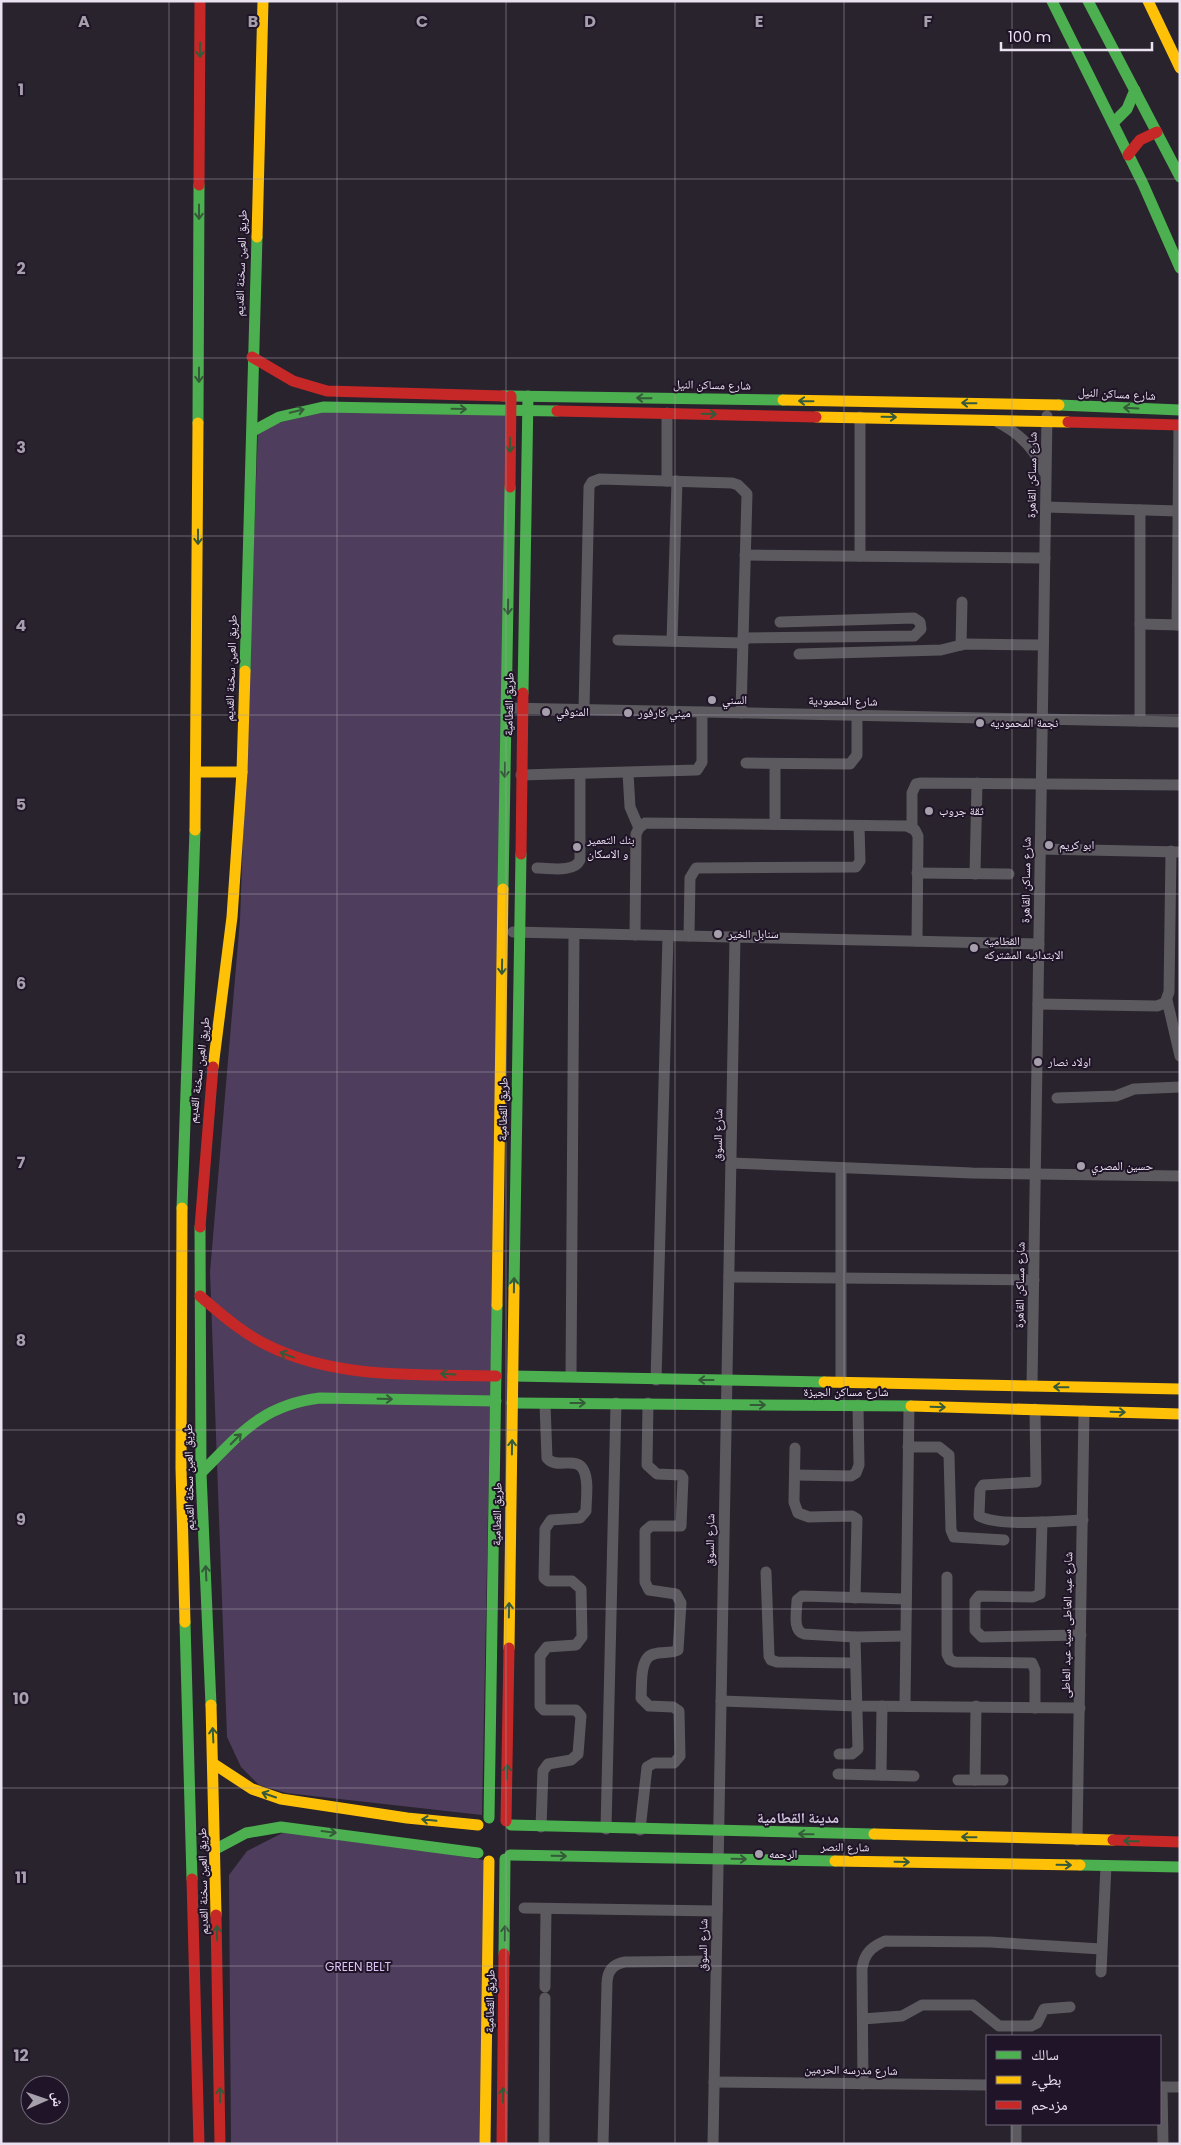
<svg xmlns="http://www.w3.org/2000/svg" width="1181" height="2145" viewBox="0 0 1181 2145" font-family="Poppins,'Noto Naskh Arabic',sans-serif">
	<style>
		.green { fill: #4e3d5c }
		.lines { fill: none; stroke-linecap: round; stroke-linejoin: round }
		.street { stroke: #5c595f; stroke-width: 11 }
		.fast { stroke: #4caf50; stroke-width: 11 }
		.slow { stroke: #ffc107; stroke-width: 11 }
		.jam { stroke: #c62828; stroke-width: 11 }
		.oneway { stroke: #345a3a }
		.grid { fill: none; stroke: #a69fac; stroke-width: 1; stroke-opacity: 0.55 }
		.poi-dot { fill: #a69fac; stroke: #201428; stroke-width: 2 }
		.labels { text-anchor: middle; stroke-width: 4; stroke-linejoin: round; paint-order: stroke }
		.street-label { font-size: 12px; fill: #eae2f1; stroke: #201428 }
		.poi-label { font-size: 12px; fill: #eae2f1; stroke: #201428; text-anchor: start }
		.park-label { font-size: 12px; fill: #dfc3f6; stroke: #201428 }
		.quarter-label { font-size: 15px; font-weight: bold; fill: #cfc1dc; stroke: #201428 }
		.grid-label { font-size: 16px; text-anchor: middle; font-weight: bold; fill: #a69fac; stroke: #201428; stroke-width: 4; stroke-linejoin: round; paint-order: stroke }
	</style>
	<rect width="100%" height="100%" fill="#28232d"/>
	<!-- green -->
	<g class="green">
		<polygon points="338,408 510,410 482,1815 286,1793 259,1785 241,1767 227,1737 210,1272 240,920 258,428"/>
		<polygon points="292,1828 489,1861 483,2144 231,2144 229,1875 247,1851"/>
	</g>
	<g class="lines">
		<!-- street -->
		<g class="street">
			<polyline points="667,413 667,481"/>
			<path d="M999 423C1020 434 1036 449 1044 472"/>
			<polyline points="1046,507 1178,511"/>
			<polyline points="1140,510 1140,721"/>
			<polyline points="745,555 1045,558"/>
			<polyline points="860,556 860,417"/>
			<polyline points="1140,624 1180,625"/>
			<polyline points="1177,625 1179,425"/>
			<polyline points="743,638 914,636 921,629 920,622 914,618 780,622"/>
			<polyline points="618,640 743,643"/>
			<polyline points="672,641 677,481"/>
			<polyline points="961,645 962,602"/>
			<polyline points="799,654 941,650 965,644 1043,645"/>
			<polyline points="506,708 1180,722"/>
			<polyline points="584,709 589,487 592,482 600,479 732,483 738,485 747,494 741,713"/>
			<polyline points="746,763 850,764 857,755 857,715"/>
			<polyline points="628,773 630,807 639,828"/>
			<polyline points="521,775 697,770 702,762 702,712"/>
			<polyline points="775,824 775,764"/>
			<polyline points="912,828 912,793 916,784 921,783 1180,785"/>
			<polyline points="1040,849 1180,852"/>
			<path d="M537 868C550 868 574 873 580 860V774"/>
			<polyline points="917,873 1009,874"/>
			<polyline points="975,874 977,783"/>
			<polyline points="513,932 1039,944"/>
			<polyline points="635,935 636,834 639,828 645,823 907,826 915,830 918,836 917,941"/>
			<polyline points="689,936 690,878 696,868 856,867 860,861 859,826"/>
			<polyline points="1167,1000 1180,1056"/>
			<polyline points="1038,1004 1157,1006 1165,1003 1169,992 1171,851"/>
			<polyline points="1057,1098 1116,1096 1134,1089 1180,1087"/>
			<polyline points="731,1163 972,1173 1180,1176"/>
			<polyline points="841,1168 841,1382"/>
			<polyline points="729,1277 1034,1280"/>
			<polyline points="571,1376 574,934"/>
			<polyline points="656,1380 668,936"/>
			<polyline points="1032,1386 1047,416"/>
			<path d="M1035 1409 1036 1482 983 1485 980 1490 979 1516C999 1527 1059 1521 1083 1520"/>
			<polyline points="908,1447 939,1447 949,1455 951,1530 954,1537 1004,1540"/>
			<polyline points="795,1448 794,1502 798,1513 809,1517 852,1516 857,1519 855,1598"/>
			<polyline points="795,1475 851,1476 856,1473 859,1465 858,1405"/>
			<polyline points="1042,1522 1040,1594 1033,1597 979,1596 975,1601 975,1630 982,1637 1081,1635"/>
			<polyline points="766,1572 769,1656 771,1660 777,1662 854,1663"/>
			<polyline points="947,1577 947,1654 950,1660 955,1662 1032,1663 1035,1670 1035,1708"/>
			<path d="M905 1636 855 1637 804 1634C792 1631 797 1611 797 1600L802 1596 906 1599"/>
			<polyline points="721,1701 856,1706 1080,1708"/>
			<polyline points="905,1705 909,1406"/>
			<polyline points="839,1754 852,1754 858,1749 855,1637"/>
			<polyline points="838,1774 914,1776"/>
			<polyline points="881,1775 882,1706"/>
			<polyline points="958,1780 1003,1780"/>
			<polyline points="975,1780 976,1706"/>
			<path d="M541 1827 543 1771 548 1764 571 1760 578 1754 581 1716 576 1710H544L540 1706V1656L547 1647 576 1645 582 1637 581 1589 572 1581H548L544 1578 545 1529 551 1520 580 1518 586 1511C586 1499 589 1482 584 1471 578 1455 556 1470 547 1458L545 1404"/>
			<polyline points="606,1829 616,1403"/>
			<path d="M640 1830 647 1767 654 1763H674L680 1756 679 1711 673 1707 649 1706 641 1698C642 1686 639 1657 654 1654 662 1651 671 1654 678 1650L681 1603 676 1594 649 1590 645 1582V1531L651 1526H681L683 1478 681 1475 657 1474 647 1465 648 1403"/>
			<polyline points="1077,1840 1084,1411"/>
			<polyline points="524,1908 717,1911"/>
			<polyline points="1101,1972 1106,1866"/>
			<polyline points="545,1987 546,1909"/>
			<polyline points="863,2019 902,2016 922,2005 973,2005 999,2026 1031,2026 1037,2023 1044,2009 1070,2007"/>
			<polyline points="714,2082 987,2085"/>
			<path d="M863 2084 862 1969C864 1954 871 1947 885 1941L990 1942 1101 1949"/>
			<polyline points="1160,2087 1180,2087"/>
			<polyline points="1162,2087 1163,2144"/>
			<polyline points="544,2144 545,1998"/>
			<path d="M603 2144 607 1984C607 1971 613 1964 625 1962L716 1961"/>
			<polyline points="713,2144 735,937"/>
			<polyline points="1016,2144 1016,2124"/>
		</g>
		<!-- fast -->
		<g class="fast">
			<polyline points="1052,1 1143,184 1180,268"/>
			<polyline points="1088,1 1180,177"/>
			<polyline points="1113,123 1127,109 1135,90"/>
			<polyline points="503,396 783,400"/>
			<polyline points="1059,405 1180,410"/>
			<polyline points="198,423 199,185"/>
			<polyline points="253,431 279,417 323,407 557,411"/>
			<polyline points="245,671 257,237"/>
			<polyline points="523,693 528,396"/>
			<polyline points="503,889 510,487"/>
			<polyline points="182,1208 195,830"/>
			<polyline points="200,1227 201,1473 211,1705"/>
			<polyline points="514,1288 521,854"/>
			<polyline points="513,1376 824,1382"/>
			<polyline points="512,1403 911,1406"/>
			<path d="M201 1473C240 1434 262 1405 320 1398L496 1401"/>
			<polyline points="185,1622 192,1879"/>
			<polyline points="489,1818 497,1305"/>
			<polyline points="511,1825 874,1834"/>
			<polyline points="216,1849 246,1833 281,1827 478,1853"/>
			<polyline points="510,1855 835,1861"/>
			<polyline points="1080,1865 1180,1867"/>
			<polyline points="504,1954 505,1859"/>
		</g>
		<!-- slow -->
		<g class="slow">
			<polyline points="1148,1 1180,68"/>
			<polyline points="257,237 263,1"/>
			<polyline points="783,400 1059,405"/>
			<polyline points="816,417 1068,422"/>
			<polyline points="197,772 242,772"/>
			<polyline points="195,830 198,423"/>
			<polyline points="213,1067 232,917 242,772 245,671"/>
			<polyline points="182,1208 181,1468 185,1622"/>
			<polyline points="497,1305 503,889"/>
			<polyline points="824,1382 1180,1389"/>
			<polyline points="911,1406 1180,1414"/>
			<polyline points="509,1648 514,1288"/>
			<polyline points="211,1705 216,1915"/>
			<polyline points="214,1764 252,1789 281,1799 407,1818 478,1825"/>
			<polyline points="874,1834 1113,1840"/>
			<polyline points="835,1861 1080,1865"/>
			<polyline points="485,2144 489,1861"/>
		</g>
		<!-- jam -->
		<g class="jam">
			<polyline points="1128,155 1140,140 1157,132"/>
			<polyline points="199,185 200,1"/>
			<polyline points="252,357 293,381 327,391 503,396"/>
			<polyline points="557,411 816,417"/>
			<polyline points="1068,422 1180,425"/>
			<polyline points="510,487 511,396"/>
			<polyline points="521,854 523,693"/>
			<polyline points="200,1227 213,1067"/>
			<path d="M200 1296C221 1314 242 1333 267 1345 337 1380 420 1374 496 1376"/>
			<polyline points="506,1821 509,1648"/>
			<polyline points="1113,1840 1180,1842"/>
			<polyline points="192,1879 199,2144"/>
			<polyline points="216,1915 220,2144"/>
			<polyline points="502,2144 504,1954"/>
		</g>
	</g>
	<!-- one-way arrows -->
	<defs><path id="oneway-shaft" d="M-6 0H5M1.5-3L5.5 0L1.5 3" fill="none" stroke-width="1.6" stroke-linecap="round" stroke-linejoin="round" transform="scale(1.25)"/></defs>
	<g class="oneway">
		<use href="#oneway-shaft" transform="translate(200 50) rotate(90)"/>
		<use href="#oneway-shaft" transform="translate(199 212) rotate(90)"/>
		<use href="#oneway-shaft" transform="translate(199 375) rotate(90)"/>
		<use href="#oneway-shaft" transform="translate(644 398) rotate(-179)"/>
		<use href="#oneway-shaft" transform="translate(806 401) rotate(-179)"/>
		<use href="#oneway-shaft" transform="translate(969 403) rotate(-179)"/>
		<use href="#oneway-shaft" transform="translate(1131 408) rotate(-177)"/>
		<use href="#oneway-shaft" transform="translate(459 409) rotate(1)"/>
		<use href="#oneway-shaft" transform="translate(297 411) rotate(-14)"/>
		<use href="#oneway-shaft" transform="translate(709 414) rotate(1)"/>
		<use href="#oneway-shaft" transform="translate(889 417) rotate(1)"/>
		<use href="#oneway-shaft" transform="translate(510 445) rotate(90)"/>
		<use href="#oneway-shaft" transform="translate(198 537) rotate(90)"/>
		<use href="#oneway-shaft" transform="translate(508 607) rotate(91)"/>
		<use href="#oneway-shaft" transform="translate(505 770) rotate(91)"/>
		<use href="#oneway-shaft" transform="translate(502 967) rotate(91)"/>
		<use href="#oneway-shaft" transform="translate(514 1285) rotate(-89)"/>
		<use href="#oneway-shaft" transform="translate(287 1355) rotate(-159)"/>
		<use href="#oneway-shaft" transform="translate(448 1374) rotate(-177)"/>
		<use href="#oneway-shaft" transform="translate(706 1380) rotate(-180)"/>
		<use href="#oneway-shaft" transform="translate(1061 1387) rotate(-179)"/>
		<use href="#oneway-shaft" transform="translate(385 1399) rotate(1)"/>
		<use href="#oneway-shaft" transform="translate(578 1403)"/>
		<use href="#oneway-shaft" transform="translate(758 1405)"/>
		<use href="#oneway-shaft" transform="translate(938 1407) rotate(2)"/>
		<use href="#oneway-shaft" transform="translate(1118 1412) rotate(2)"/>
		<use href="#oneway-shaft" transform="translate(236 1439) rotate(-45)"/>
		<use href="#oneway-shaft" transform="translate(512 1447) rotate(-89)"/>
		<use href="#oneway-shaft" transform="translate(206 1573) rotate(-93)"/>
		<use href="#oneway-shaft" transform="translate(509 1610) rotate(-89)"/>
		<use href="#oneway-shaft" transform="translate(213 1735) rotate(-93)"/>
		<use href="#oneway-shaft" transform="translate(507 1772) rotate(-89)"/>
		<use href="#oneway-shaft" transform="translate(269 1795) rotate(-161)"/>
		<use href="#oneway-shaft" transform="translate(429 1820) rotate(-174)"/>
		<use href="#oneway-shaft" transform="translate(329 1832) rotate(7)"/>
		<use href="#oneway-shaft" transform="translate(806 1834) rotate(-179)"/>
		<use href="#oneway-shaft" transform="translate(969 1837) rotate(-179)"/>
		<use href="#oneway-shaft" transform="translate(1131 1841) rotate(-179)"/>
		<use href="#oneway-shaft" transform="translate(559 1856) rotate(1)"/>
		<use href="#oneway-shaft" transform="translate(739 1859) rotate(1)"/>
		<use href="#oneway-shaft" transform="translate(902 1862) rotate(1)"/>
		<use href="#oneway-shaft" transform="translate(1064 1865) rotate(1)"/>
		<use href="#oneway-shaft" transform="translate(217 1933) rotate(-91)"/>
		<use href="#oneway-shaft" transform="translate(505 1933) rotate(-89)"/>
		<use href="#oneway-shaft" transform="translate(220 2095) rotate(-91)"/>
		<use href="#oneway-shaft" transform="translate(503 2095) rotate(-89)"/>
	</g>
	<!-- grid -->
	<path class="grid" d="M169 1V2144M337 1V2144M506 1V2144M675 1V2144M844 1V2144M1012 1V2036M1 179H1180M1 358H1180M1 536H1180M1 715H1180M1 894H1180M1 1072H1180M1 1251H1180M1 1430H1180M1 1609H1180M1 1788H1180M1 1966H1180M1012 2124V2144"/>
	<!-- markers -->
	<g class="poi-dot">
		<circle cx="712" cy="700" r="5"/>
		<circle cx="546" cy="712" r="5"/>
		<circle cx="628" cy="713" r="5"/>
		<circle cx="980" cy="723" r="5"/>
		<circle cx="929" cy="811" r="5"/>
		<circle cx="1049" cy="845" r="5"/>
		<circle cx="577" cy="847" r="5"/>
		<circle cx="718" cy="934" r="5"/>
		<circle cx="974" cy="948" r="5"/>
		<circle cx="1038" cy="1062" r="5"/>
		<circle cx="1081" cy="1166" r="5"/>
		<circle cx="759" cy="1854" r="5"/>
	</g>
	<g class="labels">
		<!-- street labels -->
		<g class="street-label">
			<text transform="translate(241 263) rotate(-88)" y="4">طريق العين سخنة القديم</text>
			<text transform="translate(712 385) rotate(1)" y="4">شارع مساكن النيل</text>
			<text transform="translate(1117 394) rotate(3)" y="4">شارع مساكن النيل</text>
			<text transform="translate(1032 475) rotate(-89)" y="4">شارع مساكن القاهرة</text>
			<text transform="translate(231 668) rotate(-88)" y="4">طريق العين سخنة القديم</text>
			<text transform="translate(843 701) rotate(1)" y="4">شارع المحمودية</text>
			<text transform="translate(509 704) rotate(-89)" y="4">طريق القطامية</text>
			<text transform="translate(1026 880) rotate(-89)" y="4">شارع مساكن القاهرة</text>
			<text transform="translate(199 1070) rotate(-83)" y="4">طريق العين سخنة القديم</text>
			<text transform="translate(503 1109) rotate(-89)" y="4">طريق القطامية</text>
			<text transform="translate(718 1135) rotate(-89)" y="4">شارع السوق</text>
			<text transform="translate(1020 1285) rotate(-89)" y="4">شارع مساكن القاهرة</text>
			<text x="846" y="1396">شارع مساكن الجيزة</text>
			<text transform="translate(189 1477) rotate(-91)" y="4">طريق العين سخنة القديم</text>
			<text transform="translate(497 1514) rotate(-89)" y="4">طريق القطامية</text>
			<text transform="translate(710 1540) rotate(-89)" y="4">شارع السوق</text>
			<text transform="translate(1067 1625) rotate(-89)" y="4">شارع عبد العاطى سيد عبد العاطى</text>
			<text transform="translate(845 1847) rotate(1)" y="4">شارع النصر</text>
			<text transform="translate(203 1881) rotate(-91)" y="4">طريق العين سخنة القديم</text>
			<text transform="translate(703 1945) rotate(-89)" y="4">شارع السوق</text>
			<text transform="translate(490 2001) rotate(-89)" y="4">طريق القطامية</text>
			<text transform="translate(851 2070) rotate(1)" y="4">شارع مدرسه الحرمين</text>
		</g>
		<!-- poi labels -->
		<g class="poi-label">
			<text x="722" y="704">السني</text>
			<text x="556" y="716">المنوفي</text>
			<text x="638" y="717">ميني كارفور</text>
			<text x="990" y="727">نجمة المحموديه</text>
			<text x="939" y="815">ثقة جروب</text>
			<text x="587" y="844">بنك التعمير<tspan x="587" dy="14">و الاسكان</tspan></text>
			<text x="1059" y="849">ابو كريم</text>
			<text x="728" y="938">سنابل الخير</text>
			<text x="984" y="945">القطاميه<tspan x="984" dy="14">الابتدائيه المشتركه</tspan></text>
			<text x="1048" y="1066">اولاد نصار</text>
			<text x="1091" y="1170">حسين المصري</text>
			<text x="769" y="1858">الرحمه</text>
		</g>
		<!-- park labels -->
		<g class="park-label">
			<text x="358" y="1971">GREEN BELT</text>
		</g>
		<!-- quarter labels -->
		<g class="quarter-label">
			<text x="798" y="1823">مدينة القطامية</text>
		</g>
	</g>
	<g class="grid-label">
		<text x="84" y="27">A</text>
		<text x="253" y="27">B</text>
		<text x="422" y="27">C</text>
		<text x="590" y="27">D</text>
		<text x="759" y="27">E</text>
		<text x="928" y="27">F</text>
		<text x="21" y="95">1</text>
		<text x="21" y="274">2</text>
		<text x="21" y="453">3</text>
		<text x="21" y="631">4</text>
		<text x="21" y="810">5</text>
		<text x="21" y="989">6</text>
		<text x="21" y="1168">7</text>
		<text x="21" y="1346">8</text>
		<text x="21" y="1525">9</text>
		<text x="21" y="1704">10</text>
		<text x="21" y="1883">11</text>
		<text x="21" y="2061">12</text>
	</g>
	<!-- border -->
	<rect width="1181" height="2145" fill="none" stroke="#eae2f1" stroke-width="5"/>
	<!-- legend -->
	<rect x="986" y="2035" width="175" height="90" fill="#201428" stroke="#716678"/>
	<rect x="996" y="2051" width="25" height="8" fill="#4caf50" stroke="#716678"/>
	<text x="1031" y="2060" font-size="15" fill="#eae2f1">سالك</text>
	<rect x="996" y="2076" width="25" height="8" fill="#ffc107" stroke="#716678"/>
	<text x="1031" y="2085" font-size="15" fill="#eae2f1">بطيء</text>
	<rect x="996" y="2101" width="25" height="8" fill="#c62828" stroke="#716678"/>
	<text x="1031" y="2110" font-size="15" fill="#eae2f1">مزدحم</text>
	<!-- north arrow -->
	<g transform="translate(45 2100) rotate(88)"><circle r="24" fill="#201428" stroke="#716678"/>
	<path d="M0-4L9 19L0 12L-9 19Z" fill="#a69fac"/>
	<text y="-8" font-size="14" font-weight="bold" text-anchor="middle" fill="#eae2f1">ش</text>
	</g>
	<!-- scale -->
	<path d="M1001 42v8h151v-8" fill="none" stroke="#eae2f1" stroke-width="2.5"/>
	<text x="1008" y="42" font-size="15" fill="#eae2f1" stroke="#201428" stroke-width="4" paint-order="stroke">100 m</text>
</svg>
